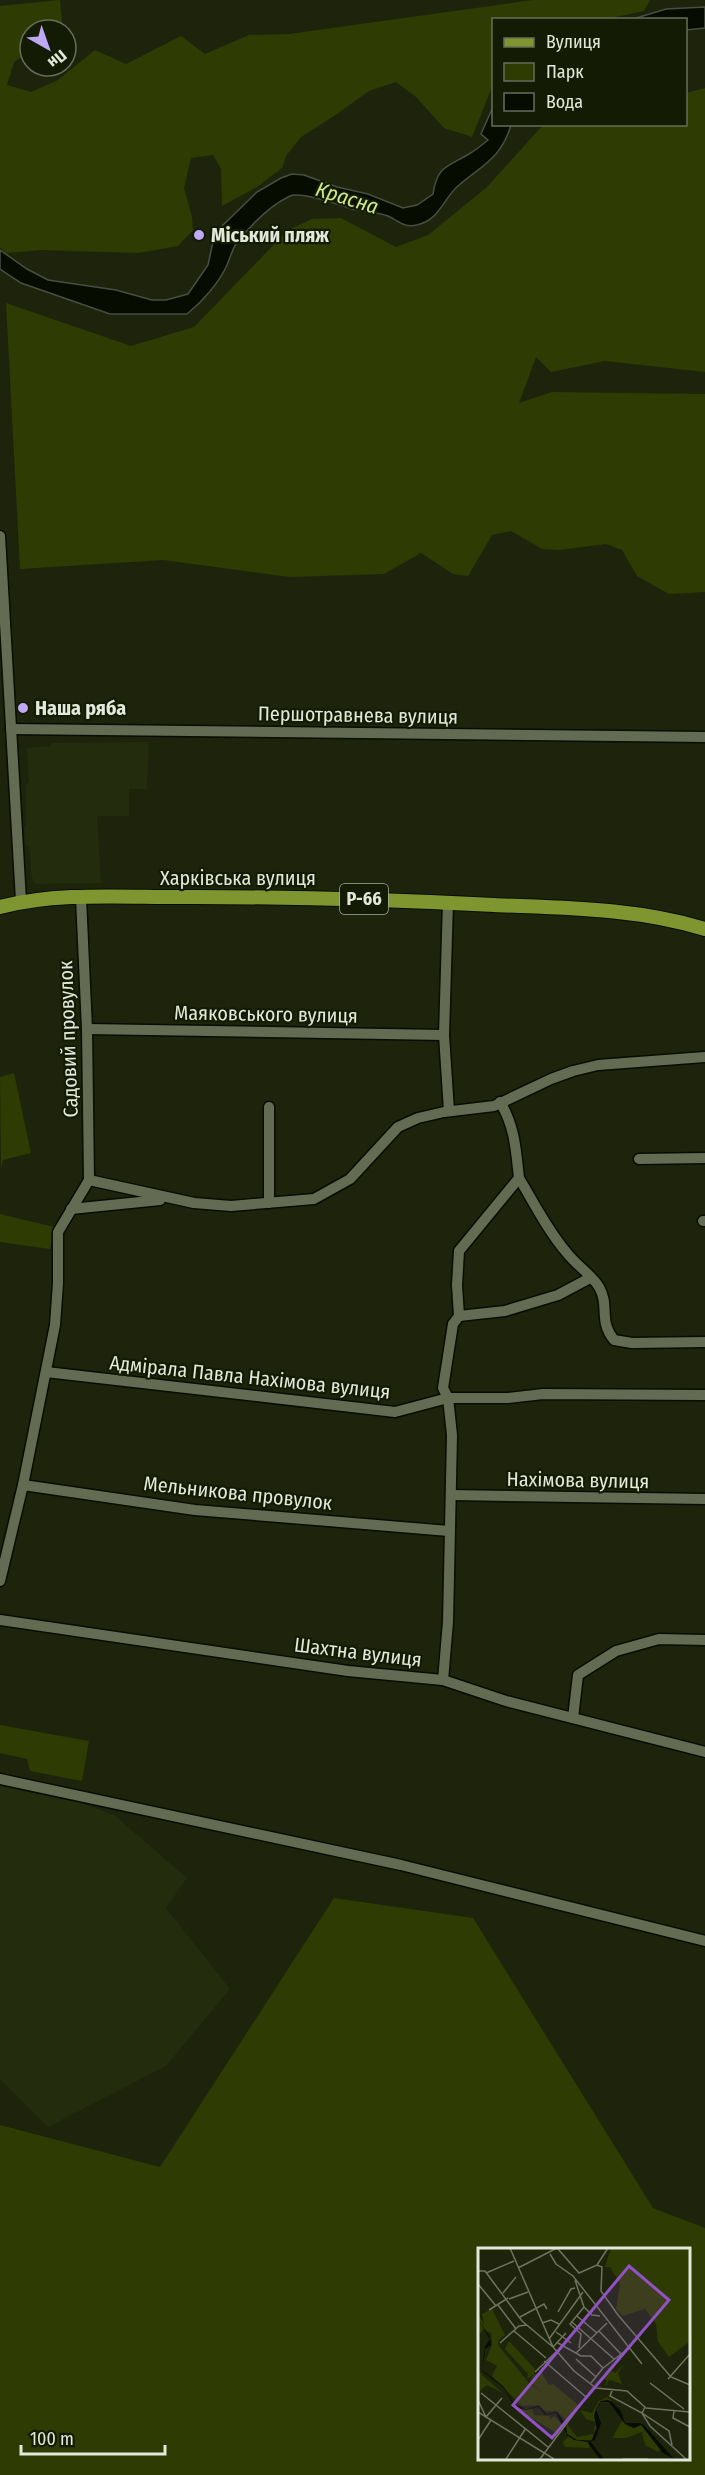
<svg xmlns="http://www.w3.org/2000/svg" width="705" height="2475" viewBox="0 0 705 2475" font-family="'Fira Sans Condensed',sans-serif">
	<style>
		.built { fill: #232c0c }
		.green { fill: #2e3b02; fill-rule: evenodd }
		.water { fill: #060c00; stroke: #484e41; stroke-width: 1.5 }
		.lines { fill: none; stroke-linecap: round; stroke-linejoin: round }
		.minor-casing { stroke: #080d00; stroke-width: 13 }
		.major-casing { stroke: #080d00; stroke-width: 16 }
		.minor { stroke: #636c52; stroke-width: 10 }
		.major { stroke: #7f9630; stroke-width: 14 }
		.poi-dot { fill: #bea9f5; stroke: #141b04; stroke-width: 2 }
		.labels { text-anchor: middle; stroke-width: 4.5; stroke-linejoin: round; paint-order: stroke }
		.shield { fill: #141b04; stroke: #a5ab9a; stroke-width: 1.5 }
		.shield-label { font-size: 18px; font-weight: bold; fill: #e3e9da }
		.poi-label { font-size: 20px; font-weight: bold; fill: #e3e9da; stroke: #141b04; text-anchor: start }
		.street-label { font-size: 20px; fill: #e3e9da; stroke: #141b04 }
		.water-label { font-size: 21px; font-style: italic; fill: #cee98e; stroke: #141b04 }
		.inset-river { fill: none; stroke: #060c00; stroke-width: 3 }
		.inset-road { fill: none; stroke: #6d735e; stroke-width: 1.5 }
		.view { fill: #9052c4; fill-opacity: 0.15; stroke: #9052c4; stroke-width: 3 }
		.inset-edge { fill: none; stroke: #e3e9da; stroke-width: 3 }
	</style>
	<rect width="100%" height="100%" fill="#1e240c"/>
	<!-- built -->
	<g class="built">
		<polygon points="149,742 147,789 129,789 129,816 97,816 101,883 36,884 32,878 29,848 25,844 24,828 26,826 26,785 29,782 27,748 50,746 52,743"/>
		<polygon points="0,1784 70,1799 114,1815 187,1878 166,1908 230,1989 166,2066 48,2127 0,2079"/>
	</g>
	<!-- green -->
	<g class="green">
		<polygon points="60,0 62,22 55,30 30,30 30,51 14,62 7,85 31,92 58,80 95,50 126,64 181,36 205,54 249,35 289,34 533,0 650,0 644,11 606,19 494,20 493,85 472,137 444,128 416,97 396,82 369,91 334,116 301,137 286,156 282,168 257,187 222,206 221,169 213,155 191,158 184,188 192,217 193,230 178,246 138,253 41,250 6,253 0,247 0,6"/>
		<polygon points="705,88 705,372 605,361 551,372 536,357 519,403 552,392 705,394 705,592 669,594 637,576 622,550 606,544 559,550 542,549 511,531 492,535 468,576 453,574 421,553 384,574 290,577 163,560 20,569 6,303 131,346 194,327 288,230 312,219 341,218 396,247 428,235 486,188 543,125 686,124 686,93"/>
		<polygon points="14,1073 31,1153 3,1160 1,1168 0,1077"/>
		<polygon points="0,1214 54,1227 50,1249 0,1242"/>
		<polygon points="0,1725 89,1741 82,1781 30,1771 27,1759 0,1753"/>
		<path d="M334 1898 473 1918 653 2208 705 2228V2475H0V2125L160 2167ZM480 2250H688V2458H480Z"/>
	</g>
	<!-- water -->
	<g class="water">
		<polygon points="705,7 705,28 686,30 686,20 633,19 666,9"/>
		<path d="M493 107 494 124 511 125C501 158 484 164 459 185 444 197 440 220 417 225 404 228 399 221 388 216 377 212 364 212 352 209 340 205 301 191 290 196 269 206 250 226 236 244 232 250 230 258 227 265 219 283 202 302 187 314H110L21 283 0 269V250L27 269 48 280 116 290 152 300H166L188 294 208 265 214 237 220 228 257 192 281 178 292 174 304 175 337 187 368 194 403 208 417 205 433 194C437 166 447 167 469 154 476 150 482 145 488 140L481 134Z"/>
	</g>
	<g class="lines">
		<defs>
			<g id="minor">
				<polyline points="0,536 21,901"/>
				<polyline points="11,729 705,737"/>
				<polyline points="81,898 87,1029 89,1180"/>
				<polyline points="448,902 444,1035 449,1111"/>
				<polyline points="87,1029 444,1035"/>
				<polyline points="639,1159 705,1158"/>
				<path d="M519 1178C534 1203 548 1231 567 1253 576 1265 592 1275 599 1287 610 1306 598 1320 614 1340L632 1343 705 1342"/>
				<polyline points="89,1180 194,1203 231,1206 314,1199 350,1179 398,1127 418,1118 444,1112 494,1106 551,1079 573,1071 598,1065 705,1057"/>
				<polyline points="269,1203 269,1107"/>
				<polyline points="71,1209 160,1200"/>
				<polyline points="703,1221 705,1221"/>
				<polyline points="459,1316 505,1311 558,1295 590,1278"/>
				<polyline points="46,1372 395,1412 448,1398 508,1398 543,1394 705,1395"/>
				<polyline points="23,1485 195,1510 449,1531"/>
				<polyline points="451,1495 705,1499"/>
				<polyline points="0,1581 23,1485 55,1325 58,1283 58,1232 89,1180"/>
				<polyline points="0,1620 348,1671 443,1680 506,1701 705,1752"/>
				<path d="M443 1680 448 1622 452 1435 448 1398 443 1388 453 1324 459 1316 457 1285 459 1251 519 1178C516 1151 515 1126 500 1102"/>
				<polyline points="573,1718 578,1675 616,1651 659,1639 705,1640"/>
				<polyline points="0,1779 401,1865 705,1941"/>
			</g>
			<path id="major" d="M0 907C62 891 131 898 194 897 294 897 394 900 494 905 564 908 637 908 705 929"/>
		</defs>
		<!-- minor casing -->
		<use href="#minor" class="minor-casing"/>
		<!-- major casing -->
		<use href="#major" class="major-casing"/>
		<!-- minor -->
		<use href="#minor" class="minor"/>
		<!-- major -->
		<use href="#major" class="major"/>
	</g>
	<!-- markers -->
	<g class="poi-dot">
		<circle cx="199" cy="235" r="6"/>
		<circle cx="23" cy="708" r="6"/>
	</g>
	<g class="labels">
		<!-- shield labels -->
		<rect class="shield" x="340" y="884" width="48" height="30" rx="4.5"/>
		<g class="shield-label">
			<text x="364" y="905">Р-66</text>
		</g>
		<!-- poi labels -->
		<g class="poi-label">
			<text x="211" y="242">Міський пляж</text>
			<text x="35" y="715">Наша ряба</text>
		</g>
		<!-- street labels -->
		<g class="street-label">
			<text transform="translate(358 715) rotate(1)" y="7">Першотравнева вулиця</text>
			<text x="238" y="885">Харківська вулиця</text>
			<text transform="translate(266 1014) rotate(1)" y="7">Маяковського вулиця</text>
			<text transform="translate(68 1039) rotate(-92)" y="7">Садовий провулок</text>
			<text transform="translate(250 1377) rotate(6)" y="7">Адмірала Павла Нахімова вулиця</text>
			<text transform="translate(578 1480) rotate(1)" y="7">Нахімова вулиця</text>
			<text transform="translate(238 1493) rotate(6)" y="7">Мельникова провулок</text>
			<text transform="translate(358 1652) rotate(7)" y="7">Шахтна вулиця</text>
		</g>
		<!-- water labels -->
		<g class="water-label">
			<text transform="translate(347 198) rotate(17)" y="7">Красна</text>
		</g>
	</g>
	<!-- overview -->
	<g transform="translate(478 2248)">
		<rect width="212" height="212" fill="#1e240c"/>
		<path d="M133 0H211V94L191 109 180 94 178 76 167 61 145 68 138 61 142 36 132 19H127ZM14 61 27 87 20 93 21 98 51 135 64 144 52 134 55 127 49 131 50 126 27 101 31 93 57 121 56 126 64 125 71 137 75 136 100 157 88 173 79 163H67L61 157 44 158 14 128 19 118 8 112 14 97 13 85 5 81 3 86 0 79V65L6 77 4 66ZM147 115 140 125 144 136 131 132 127 140 129 132 124 130 132 124 129 119 137 125ZM0 121 5 128 25 145 9 137 0 144ZM129 149 134 153 121 155 117 165 120 176 115 185 118 174 108 171 102 162 114 165 121 153ZM37 160H54L56 167 72 168 71 172 76 168 86 178 76 191 71 188 77 184ZM144 173 155 180 162 176 168 181 183 201 180 204 167 197 164 185 167 183 148 190H134ZM89 176 99 189 115 186V192H99L111 194 112 200 87 199 85 194 91 188 98 192 89 186Z" fill="#2e3b02"/>
		<path d="M0 71 12 89 13 97 7 101V106L4 122 26 139 36 156 48 161 61 158 68 166 79 164 86 174 89 186 99 192 113 193 119 181 116 168 118 161 123 153 130 152 134 154 143 163 147 175H162L167 178 196 211 185 205 163 177 156 180 147 176 131 154H123L118 162 123 175 117 192 110 194 96 192 89 187 78 165 67 167 61 159 48 162 37 159 26 140 4 123 7 99 12 91Z" fill="#060c00"/>
		<path class="inset-river" d="M111 194 124 211"/>
		<path class="inset-road" d="M32 0 75 99 96 123 118 140 149 143 168 160 212 164M80 1 101 25 119 17 124 19 123 43 140 67 193 129 212 137M72 6 78 16 95 28 164 116M119 17 130 0M40 20 79 0M0 23H7L44 73 75 99 88 85M8 25 36 13M97 32 106 59 114 67 122 68M0 36 18 58M25 45 38 29M31 51 50 44M20 57 38 81M11 62 30 50M80 64 93 41 97 40M99 68 119 85M42 69 66 56 69 61M94 74 136 111M64 75 73 72 81 76M36 83 68 110M121 83 143 106M78 84 93 95M71 91 105 44M22 95 41 78 49 77M80 95 103 108H113L125 120M101 100 103 86 92 76 106 59M98 105 129 75M98 111 118 129M66 113 108 149M125 120 151 100M57 124 78 104M190 131 212 106M113 135 125 120M172 135 206 161M134 143 132 148 164 165 172 178 208 211M3 145 70 199M0 152 8 169 24 150M167 159 164 165 191 183 194 197M196 163 195 170 212 179M0 164 76 211M0 192 13 172M28 211 48 180M62 211 116 139M145 211H170"/>
		<path class="view" d="M151 18 191 52 74 190 35 157Z"/>
		<rect width="212" height="212" class="inset-edge"/>
	</g>
	<!-- legend -->
	<rect x="492" y="18" width="195" height="108" fill="#141b04" stroke="#676d5a" stroke-width="1.5"/>
	<rect x="504" y="38" width="30" height="9" fill="#7f9630" stroke="#676d5a" stroke-width="1.5"/>
	<text x="546" y="48" font-size="18" fill="#e3e9da">Вулиця</text>
	<rect x="504" y="63" width="30" height="18" fill="#2e3b02" stroke="#676d5a" stroke-width="1.5"/>
	<text x="546" y="78" font-size="18" fill="#e3e9da">Парк</text>
	<rect x="504" y="93" width="30" height="18" fill="#060c00" stroke="#676d5a" stroke-width="1.5"/>
	<text x="546" y="108" font-size="18" fill="#e3e9da">Вода</text>
	<!-- north arrow -->
	<g transform="translate(48 48) rotate(140)"><circle r="28" fill="#141b04" stroke="#676d5a" stroke-width="1.5"/>
	<path d="M0-4.5L10 22L0 15L-10 22Z" fill="#bea9f5"/>
	<text y="-9" font-size="16" font-weight="bold" text-anchor="middle" fill="#e3e9da">Пн</text>
	</g>
	<!-- scale -->
	<path d="M21 2445v9h144v-9" fill="none" stroke="#e3e9da" stroke-width="3"/>
	<text x="30" y="2445" font-size="18" fill="#e3e9da" stroke="#141b04" stroke-width="4.5" paint-order="stroke">100 m</text>
</svg>
